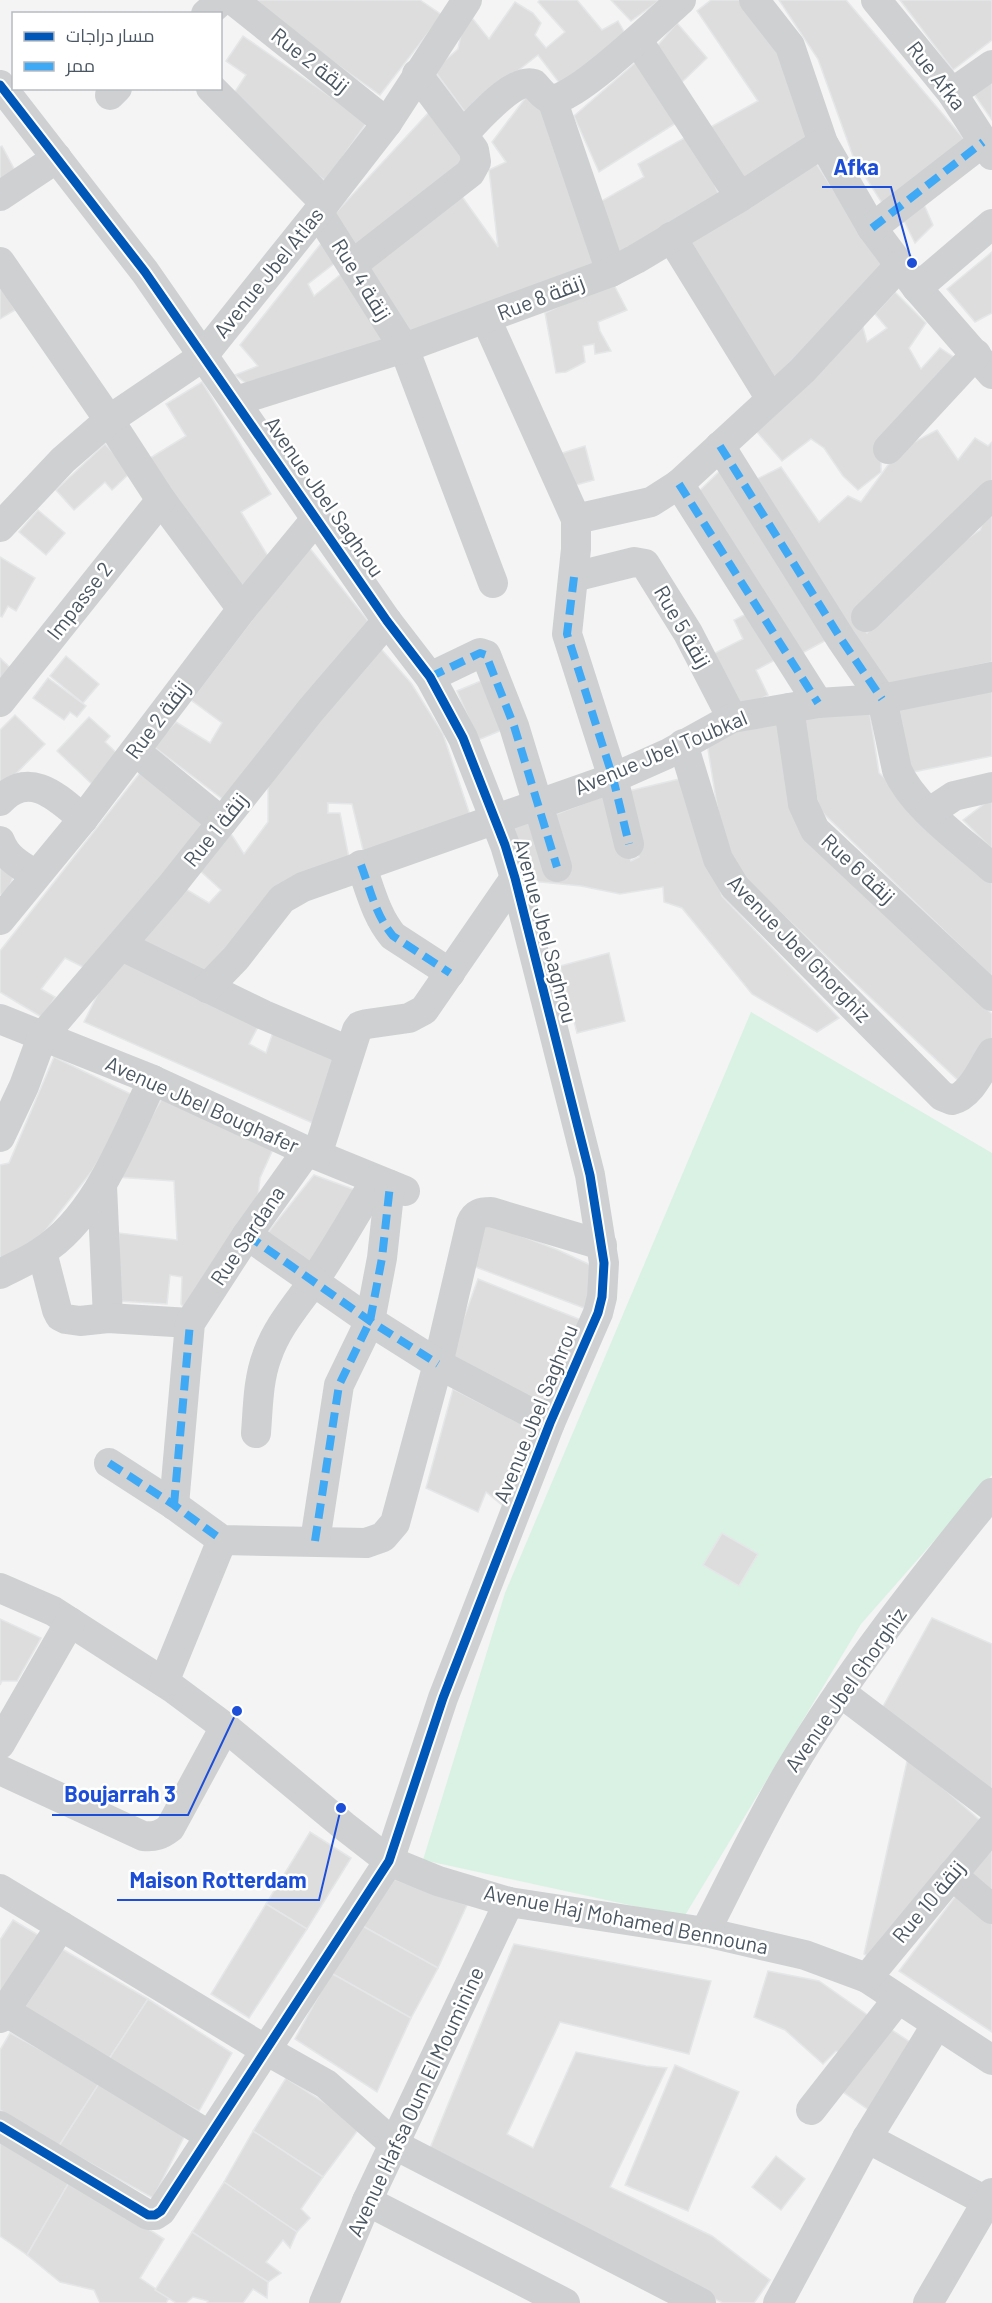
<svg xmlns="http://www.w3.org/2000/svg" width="992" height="2303" viewBox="0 0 992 2303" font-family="Barlow,Cairo,sans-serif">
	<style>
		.green { fill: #d9f2e3 }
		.building { fill: #ddddde; stroke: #e5e6e7; stroke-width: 1.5 }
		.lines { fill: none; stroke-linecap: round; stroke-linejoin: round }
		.minor { stroke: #ced0d2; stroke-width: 30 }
		.quiet { stroke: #3fa9f5; stroke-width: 8; stroke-dasharray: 15 8; stroke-linecap: butt }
		.cycleway-casing { stroke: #fff; stroke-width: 13 }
		.cycleway { stroke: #0057b8; stroke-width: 9 }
		.labels { text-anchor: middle; stroke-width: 5; stroke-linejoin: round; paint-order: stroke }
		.street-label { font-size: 21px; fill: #4a5661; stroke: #fff }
		.leader { fill: none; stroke: #1d4ed8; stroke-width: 2 }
		.callout-dot { fill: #1d4ed8; stroke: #fff; stroke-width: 2 }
		.callout-label { font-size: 22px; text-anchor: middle; font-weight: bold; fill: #1d4ed8; stroke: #fff; stroke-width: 5; stroke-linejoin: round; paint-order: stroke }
	</style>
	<rect width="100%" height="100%" fill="#f4f4f4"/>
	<!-- green -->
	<polygon class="green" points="751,1012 992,1153 992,1475 861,1624 684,1917 423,1860 505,1593"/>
	<!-- building -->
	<g class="building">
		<polygon points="246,0 420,0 442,15 380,95"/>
		<polygon points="540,0 577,0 602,30 618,21 626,35 564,89 538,55 465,112 434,70 458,49 464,21 473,19 489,39 515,2 533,13 541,23 535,35 546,48 565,32 538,2"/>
		<polygon points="611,0 660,0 631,21"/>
		<polygon points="711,0 744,0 784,52 814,138 737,184 707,129 758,101 697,11"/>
		<polygon points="779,0 846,0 963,138 968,147 887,211 854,159 818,59"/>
		<polygon points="900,0 992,0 992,40 953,70"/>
		<polygon points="677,23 707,58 682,82 653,51"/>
		<polygon points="243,36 367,122 326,181 274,145 229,101 246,75 226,61"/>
		<polygon points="642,57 687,116 599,172 574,116"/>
		<polygon points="992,71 992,120 969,87"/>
		<polygon points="533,88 604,260 412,338 366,263 461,195 498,247 489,170 506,162 492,142"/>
		<polygon points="432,109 473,158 350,249 331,218"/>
		<polygon points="695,132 719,196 620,260 598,203 644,177 638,164"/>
		<polygon points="2,146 19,178 0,189 0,147"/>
		<polygon points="814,160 884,268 775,388 681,237"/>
		<polygon points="922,200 933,225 915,243 902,217"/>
		<polygon points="327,236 344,256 308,284 314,296 346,270 390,339 251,387 235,375 258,366 240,345"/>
		<polygon points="992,252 992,313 975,322 947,289"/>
		<polygon points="612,281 627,310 598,322 600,331 611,351 595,354 594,344 583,346 585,362 566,372 556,373 545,313"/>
		<polygon points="0,284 15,310 0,319"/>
		<polygon points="895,292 926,323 909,348 921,369 940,348 958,360 881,455 881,472 858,490 843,476 824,448 811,439 782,461 751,425 860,316 867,342 887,328 875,314"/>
		<polygon points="202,382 271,494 241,512 274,566 233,592 150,458 186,436 166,404"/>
		<polygon points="937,430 958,460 975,438 988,446 992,442 992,488 855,617 867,633 941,557 980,530 987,513 992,512 992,662 884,685 753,481 781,467 819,522 848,496 861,502 899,450"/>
		<polygon points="105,444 131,472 112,490 105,482 74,510 56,490"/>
		<polygon points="585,446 594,480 565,488 556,455"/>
		<polygon points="727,464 832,637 795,657 694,496"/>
		<polygon points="38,510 65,533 46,555 19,532"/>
		<polygon points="308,546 368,621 225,801 153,746 176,722 210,743 222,723 191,700"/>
		<polygon points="0,557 35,578 16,611 8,606 2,617 0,616"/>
		<polygon points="750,612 775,660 756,670 768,695 740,709 713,654 743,639 734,620"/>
		<polygon points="375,642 411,683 443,734 471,818 364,854 352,804 328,803 328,813 340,813 349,858 210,975 135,942 179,885 209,903 221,890 196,867 228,829 244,854 268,822 268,774"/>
		<polygon points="66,656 99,684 83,703 50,676"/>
		<polygon points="0,658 17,674 0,691"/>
		<polygon points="48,678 86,706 77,717 70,712 64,720 33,698"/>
		<polygon points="488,678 509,727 478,740 457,691"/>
		<polygon points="992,686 992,756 908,773 893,705"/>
		<polygon points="868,702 879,773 992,878 992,977 820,810 795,715"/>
		<polygon points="15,715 45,744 0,790 0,730"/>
		<polygon points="89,717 110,736 105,742 122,758 95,787 57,751"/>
		<polygon points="782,721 797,824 992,1014 992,1044 963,1085 726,861 706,737"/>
		<polygon points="143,769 213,828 87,969 65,958 41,989 55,997 43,1018 0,992 0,951"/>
		<polygon points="688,777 722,896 839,1018 817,1032 752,994 682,908 664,902 663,887 620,894 581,886 521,880 506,830 533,819 549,817 608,794 631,861 639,857 620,793"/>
		<polygon points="992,798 992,849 963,820"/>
		<polygon points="0,863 16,869 6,896 0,894"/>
		<polygon points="609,953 625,1021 577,1033 560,966"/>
		<polygon points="116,957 261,1021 249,1044 266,1053 274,1029 335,1054 317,1125 84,1022"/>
		<polygon points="54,1057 137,1097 92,1171 31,1249 0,1265 0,1165 9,1163"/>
		<polygon points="167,1090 274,1147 260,1178 256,1214 191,1317 181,1304 182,1277 170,1275 167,1304 118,1301 119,1233 177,1240 174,1181 116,1177"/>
		<polygon points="314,1175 358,1191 317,1266 266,1235"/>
		<polygon points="482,1221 558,1250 599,1269 584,1308 473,1266"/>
		<polygon points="478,1279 581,1320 542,1408 448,1362"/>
		<polygon points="453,1389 538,1432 502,1505 486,1492 478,1512 426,1488"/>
		<polygon points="722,1533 758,1554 739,1586 703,1565"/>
		<polygon points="932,1618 992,1644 992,1793 881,1710"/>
		<polygon points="0,1619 41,1638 17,1681 2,1681 0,1685"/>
		<polygon points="908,1757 985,1825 875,1961 864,1954"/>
		<polygon points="310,1832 351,1858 307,1929 266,1904"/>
		<polygon points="992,1846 992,1890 967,1870"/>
		<polygon points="388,1877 467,1905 438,1968 359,1924"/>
		<polygon points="958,1893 992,1921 992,2032 899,1971"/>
		<polygon points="266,1904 307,1929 249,2018 211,1994"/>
		<polygon points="13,1920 43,1938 0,2009 0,1940"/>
		<polygon points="359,1924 438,1968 411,2018 331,1973"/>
		<polygon points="514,1944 711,1981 689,2054 560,2022 507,2134 533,2148 576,2052 646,2066 667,2068 610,2187 712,2236 770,2280 754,2303 723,2303 428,2153"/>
		<polygon points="62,1949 148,1999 107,2062 22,2011"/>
		<polygon points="768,1971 819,1981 869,2016 850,2055 836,2051 823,2064 785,2030 754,2017"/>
		<polygon points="331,1973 411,2018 377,2092 295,2039"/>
		<polygon points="148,1999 232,2053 199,2111 107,2062"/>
		<polygon points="886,2026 913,2044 876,2115 843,2092"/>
		<polygon points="10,2033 100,2082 59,2146 0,2110 0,2050"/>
		<polygon points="675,2065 739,2092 688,2211 625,2185"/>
		<polygon points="286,2078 361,2126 323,2177 253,2131"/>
		<polygon points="100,2082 188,2129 153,2198 59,2146"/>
		<polygon points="253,2131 323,2177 301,2209 310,2218 297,2232 224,2182"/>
		<polygon points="0,2135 71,2179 27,2255 0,2236"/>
		<polygon points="776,2156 805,2179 781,2210 752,2187"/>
		<polygon points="71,2179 164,2239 140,2278 169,2298 166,2303 100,2303 94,2290 60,2282 27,2255"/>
		<polygon points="224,2182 297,2232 290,2248 283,2240 266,2262 281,2273 268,2282 192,2232"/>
		<polygon points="192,2232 268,2282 267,2298 253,2289 243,2303 207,2303 208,2301 193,2297 186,2303 176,2303 155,2290"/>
	</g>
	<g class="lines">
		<!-- minor -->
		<g class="minor">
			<polyline points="233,0 387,123"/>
			<polyline points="754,0 790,46 823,143 872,228 917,288 992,374"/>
			<polyline points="876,0 952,93 992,155"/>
			<polyline points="206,14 222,0"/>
			<polyline points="638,41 740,197"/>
			<polyline points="0,85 145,272 387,621 430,677 463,738 505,845 515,878 590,1175 604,1263 602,1297 598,1313 550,1423 443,1698 389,1861 161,2211 155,2215 148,2215 0,2126"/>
			<polyline points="211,88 325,203"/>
			<polyline points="952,93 992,65"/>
			<polyline points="110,95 117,88"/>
			<polyline points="552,99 611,272"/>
			<path d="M463 134C477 121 513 77 534 84 539 90 545 98 552 99 573 102 662 17 681 0"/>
			<polyline points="0,196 57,158"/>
			<polyline points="318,212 404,348 493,583"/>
			<polyline points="872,228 983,142"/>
			<polyline points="671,237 771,399"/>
			<polyline points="0,262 109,420 161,500 242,609"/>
			<polyline points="352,265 470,173 476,162 474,150 417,74"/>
			<polyline points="917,288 992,224"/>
			<polyline points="486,319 576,519 576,549 567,634 613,778 629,844"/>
			<polyline points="236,401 404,348 611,272 636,259 740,197 823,143"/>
			<path d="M720 446 841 639 882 699 897 770C914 808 961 840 992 868"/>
			<polyline points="888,449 976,354"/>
			<polyline points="679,484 818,703"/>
			<polyline points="576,519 651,502 679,484 802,371 900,265"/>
			<polyline points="0,527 63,460 109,420 202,357 318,212 387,123 467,0"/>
			<polyline points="574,577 634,562 645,564 688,633 732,718"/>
			<polyline points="866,617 992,495"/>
			<polyline points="430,677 480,653 486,655 514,726 557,867"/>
			<polyline points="0,702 161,500"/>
			<polyline points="789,708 803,804 815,830 992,996"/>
			<path d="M683 744 718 859 735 887 942 1096 952 1100C971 1096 982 1068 992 1053"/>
			<polyline points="135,751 222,822"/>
			<path d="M0 801C30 769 58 798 83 819"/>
			<polyline points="930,812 954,796 992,787"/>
			<path d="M0 841C6 858 21 866 36 875"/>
			<path d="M361 865C370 889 376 916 393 936L450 973"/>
			<polyline points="0,920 83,819 242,609 316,519"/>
			<polyline points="122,946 264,1015 349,1051"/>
			<polyline points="207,988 236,958 282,899 303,887 613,778 667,754 732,718 818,703 882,699 992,677"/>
			<polyline points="0,1019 153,1080 307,1151 405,1191"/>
			<polyline points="0,1137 24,1086 42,1037 172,885 310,711 387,621"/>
			<polyline points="317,1155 357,1030 360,1026 367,1024 409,1018 424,1010 515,878"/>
			<polyline points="102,1186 108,1318"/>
			<polyline points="42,1252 57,1310 60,1316 66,1319 80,1321 108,1318 190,1323"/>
			<path d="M0 1274C13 1267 28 1261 41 1252 97 1217 125 1137 153 1080"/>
			<path d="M550 1423 438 1364 471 1223C475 1213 481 1212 491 1212L602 1245"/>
			<path d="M256 1433C258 1407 258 1380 267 1356 277 1327 296 1306 313 1282 336 1249 355 1214 376 1180"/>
			<polyline points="109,1463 174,1505 222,1540 366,1543 383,1537 395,1523 438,1364 370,1321 247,1235"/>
			<polyline points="174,1505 190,1323 247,1235 307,1151"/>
			<polyline points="315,1541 339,1385 370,1321 382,1258 390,1185"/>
			<polyline points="0,1588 53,1611 174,1689 225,1727 344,1826 389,1861 438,1881 509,1902 705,1932 805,1955 867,1978 992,2060"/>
			<polyline points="164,1682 222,1540"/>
			<polyline points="840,1692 992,1807"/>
			<polyline points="0,1744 70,1622"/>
			<path d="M0 1770 143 1836C155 1837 161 1835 170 1828L225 1727"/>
			<polyline points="952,1875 992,1909"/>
			<polyline points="0,1889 264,2049 326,2084 395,2145 701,2303"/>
			<path d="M705 1932C733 1878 759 1822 790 1770 848 1672 920 1582 992 1493"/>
			<polyline points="867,1978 992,1827"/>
			<polyline points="5,2011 210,2136"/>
			<polyline points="0,2018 61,1926"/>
			<polyline points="811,2110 898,1999"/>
			<polyline points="867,2138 986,2201"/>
			<polyline points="367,2201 565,2303"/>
			<polyline points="324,2303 367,2201 509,1902"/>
			<polyline points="778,2303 867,2138 937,2024"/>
			<polyline points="928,2303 992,2193"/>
		</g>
		<!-- quiet -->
		<g class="quiet">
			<polyline points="872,228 983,142"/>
			<polyline points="720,446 841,639 882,699"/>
			<polyline points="679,484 818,703"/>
			<polyline points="574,577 567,634 613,778 629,844"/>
			<polyline points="430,677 480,653 486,655 514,726 557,867"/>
			<path d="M361 865C370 889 376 916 393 936L450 973"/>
			<polyline points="247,1235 370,1321 438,1364"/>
			<polyline points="109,1463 174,1505 222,1540"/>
			<polyline points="174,1505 190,1323"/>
			<polyline points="315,1541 339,1385 370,1321 382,1258 390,1185"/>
		</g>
		<defs>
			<polyline id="cycleway" points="0,85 145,272 387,621 430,677 463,738 505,845 515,878 590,1175 604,1263 602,1297 598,1313 550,1423 443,1698 389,1861 161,2211 155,2215 148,2215 0,2126"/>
		</defs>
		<!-- cycleway casing -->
		<use href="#cycleway" class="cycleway-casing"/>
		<!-- cycleway -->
		<use href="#cycleway" class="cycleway"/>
	</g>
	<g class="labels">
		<!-- street labels -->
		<g class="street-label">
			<text transform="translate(310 61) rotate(38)" y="7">Rue 2 زنقة</text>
			<text transform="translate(936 76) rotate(52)" y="7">Rue Afka</text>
			<text transform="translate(269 273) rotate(-51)" y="7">Avenue Jbel Atlas</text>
			<text transform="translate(361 280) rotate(58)" y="7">Rue 4 زنقة</text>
			<text transform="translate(541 298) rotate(-21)" y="7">Rue 8 زنقة</text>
			<text transform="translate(324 497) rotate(55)" y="7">Avenue Jbel Saghrou</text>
			<text transform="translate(80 601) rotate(-52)" y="7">Impasse 2</text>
			<text transform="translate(682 627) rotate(60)" y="7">Rue 5 زنقة</text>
			<text transform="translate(158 720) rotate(-53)" y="7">Rue 2 زنقة</text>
			<text transform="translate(661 753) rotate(-23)" y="7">Avenue Jbel Toubkal</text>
			<text transform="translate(216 830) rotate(-51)" y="7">Rue 1 زنقة</text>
			<text transform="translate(858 869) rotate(43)" y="7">Rue 6 زنقة</text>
			<text transform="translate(545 931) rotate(75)" y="7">Avenue Jbel Saghrou</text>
			<text transform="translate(799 949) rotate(46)" y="7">Avenue Jbel Ghorghiz</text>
			<text transform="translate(202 1105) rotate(24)" y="7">Avenue Jbel Boughafer</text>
			<text transform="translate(248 1236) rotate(-56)" y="7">Rue Sardana</text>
			<text transform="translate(536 1414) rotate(-68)" y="7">Avenue Jbel Saghrou</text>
			<text transform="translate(846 1690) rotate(-55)" y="7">Avenue Jbel Ghorghiz</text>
			<text transform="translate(929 1902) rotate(-50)" y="7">Rue 10 زنقة</text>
			<text transform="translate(626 1920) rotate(11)" y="7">Avenue Haj Mohamed Bennouna</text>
			<text transform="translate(416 2102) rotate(-65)" y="7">Avenue Hafsa Oum El Mouminine</text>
		</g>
	</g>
	<!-- callouts -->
	<path class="leader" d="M912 263L891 187H822M237 1711L188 1815H52M341 1808L319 1900H117"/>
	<g class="callout-dot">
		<circle cx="912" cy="263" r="6"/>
		<circle cx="237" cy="1711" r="6"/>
		<circle cx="341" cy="1808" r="6"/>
	</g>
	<g class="callout-label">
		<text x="856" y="175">Afka</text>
		<text x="120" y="1802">Boujarrah 3</text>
		<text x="218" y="1888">Maison Rotterdam</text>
	</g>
	<!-- legend -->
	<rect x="12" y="12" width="210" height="78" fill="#ffffff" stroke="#b7bbc0" stroke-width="1.5"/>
	<rect x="24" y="32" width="30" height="9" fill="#0057b8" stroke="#b7bbc0" stroke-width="1.5"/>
	<text x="66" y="42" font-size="18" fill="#4a5661">مسار دراجات</text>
	<rect x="24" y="62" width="30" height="9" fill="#3fa9f5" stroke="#b7bbc0" stroke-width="1.5"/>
	<text x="66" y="72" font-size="18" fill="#4a5661">ممر</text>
</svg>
